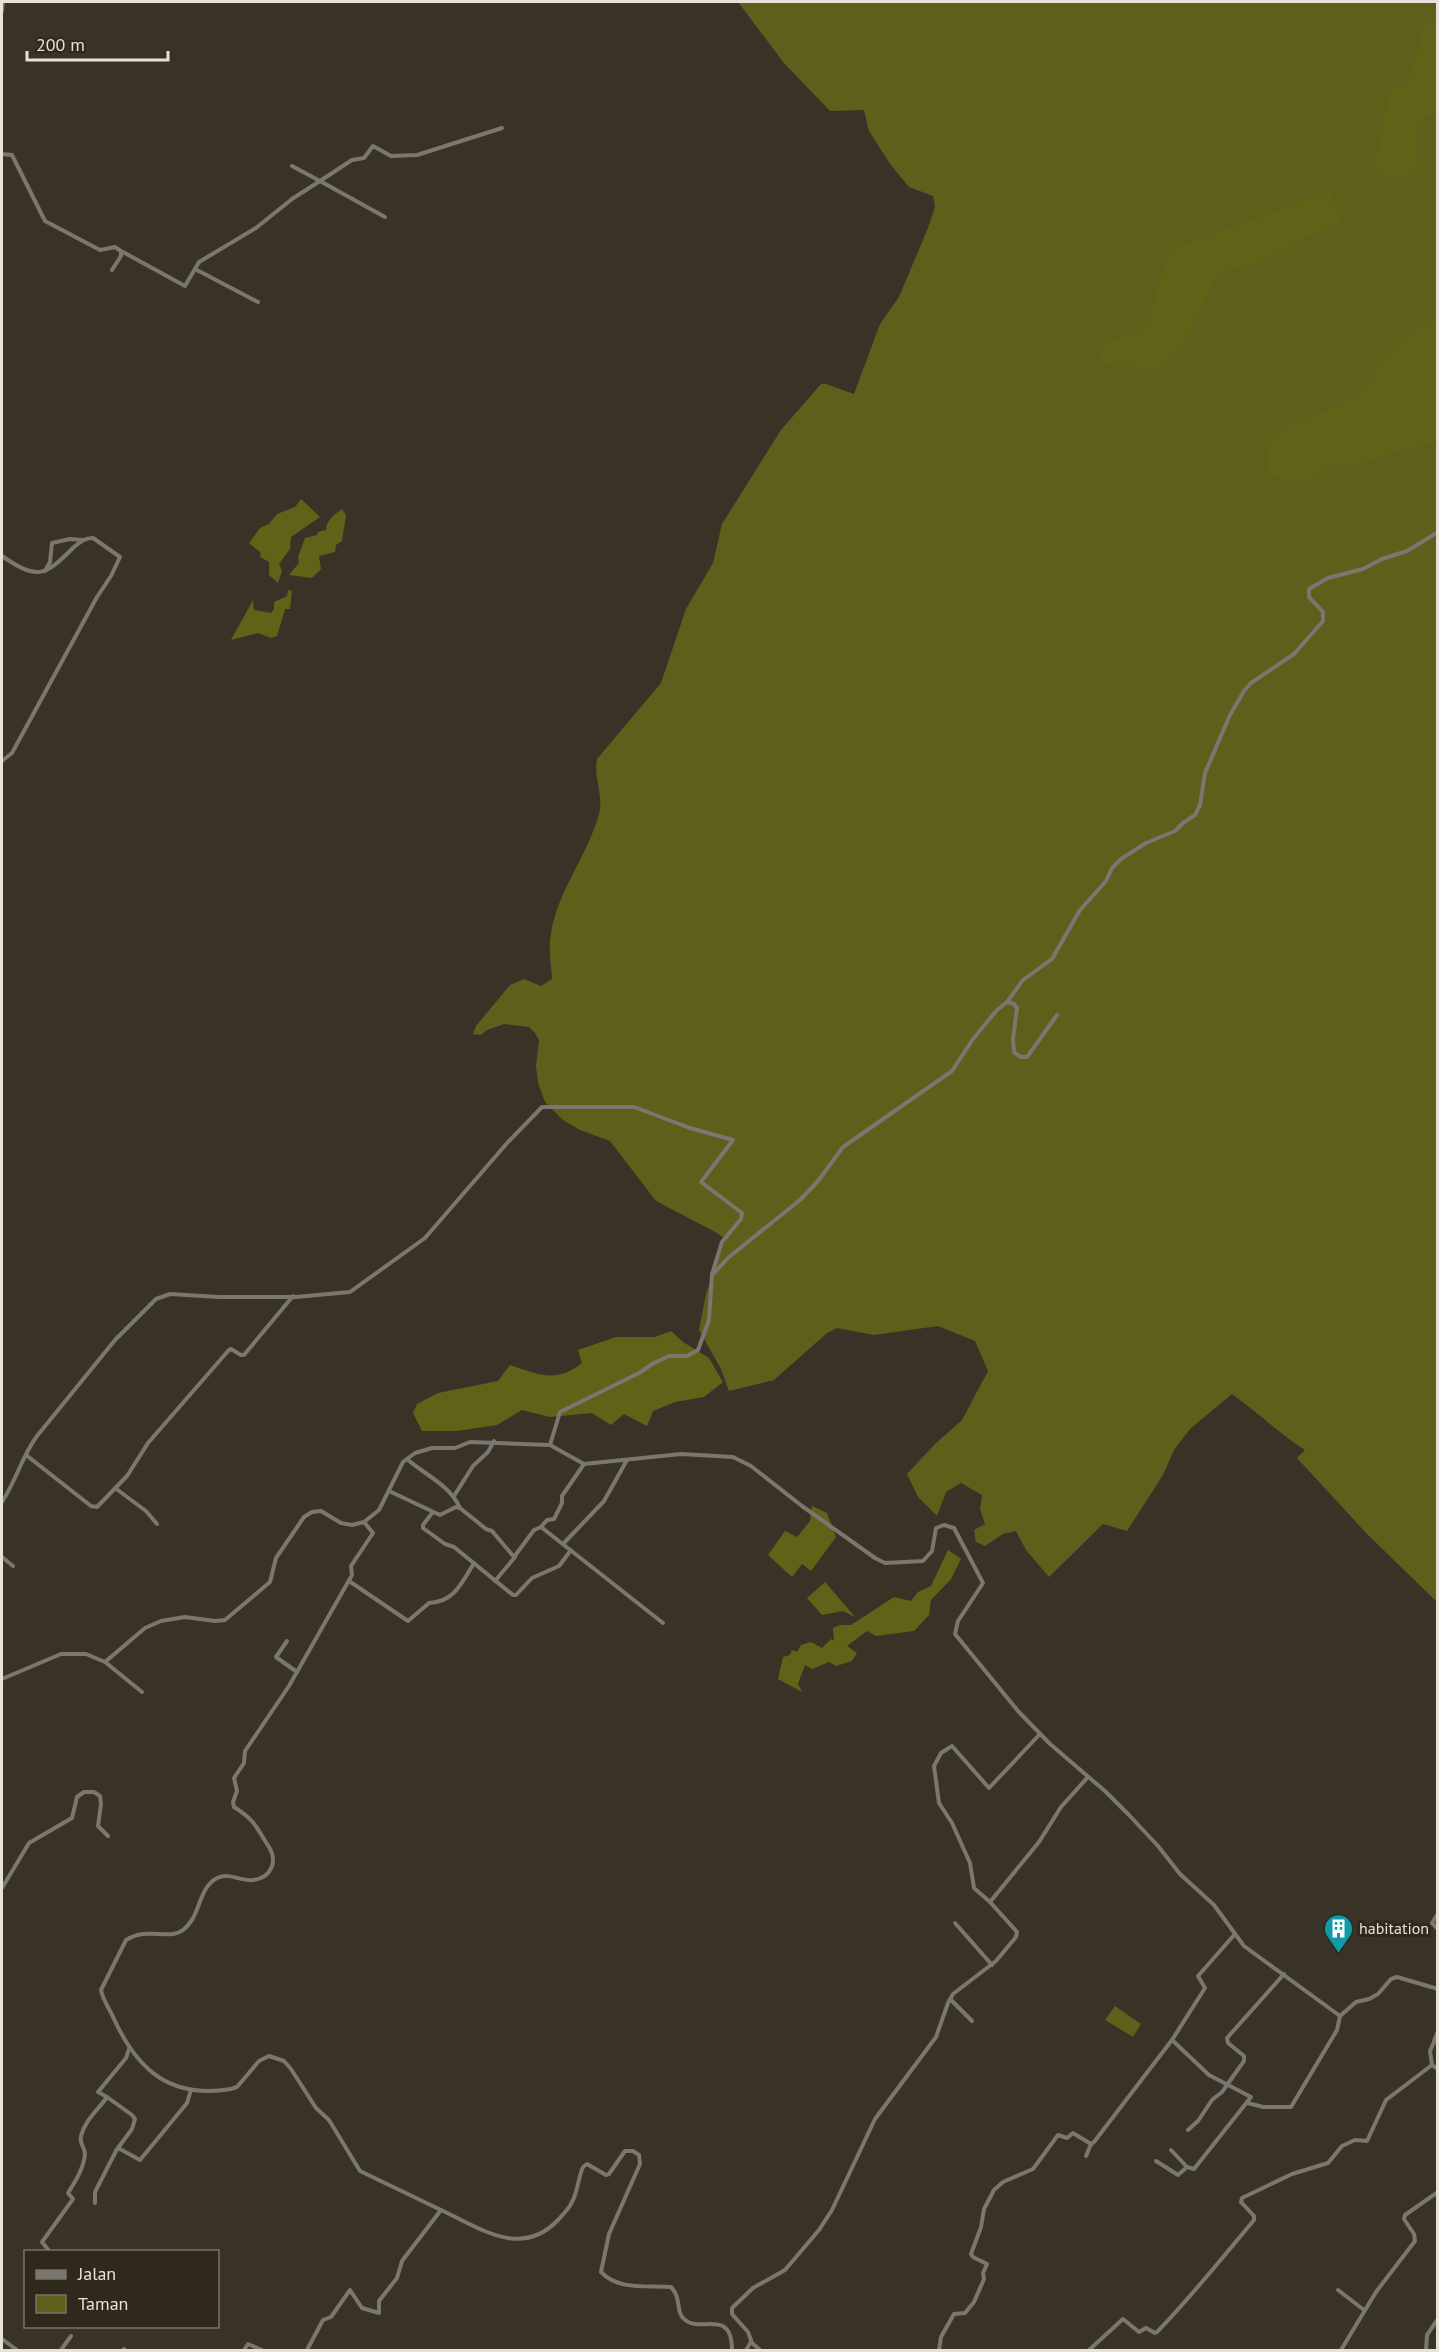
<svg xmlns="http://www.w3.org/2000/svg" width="1439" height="2352" viewBox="0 0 1439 2352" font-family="'PT Sans',sans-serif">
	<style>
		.green { fill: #5d5f1b }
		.forest { fill: #606218 }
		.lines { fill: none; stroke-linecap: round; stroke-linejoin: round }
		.minor { stroke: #7a7670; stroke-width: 4 }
		.labels { text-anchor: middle; stroke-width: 6; stroke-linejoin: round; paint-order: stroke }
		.poi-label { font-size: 16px; fill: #e6e2da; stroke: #2f291d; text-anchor: start }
	</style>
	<rect width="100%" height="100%" fill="#393327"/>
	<!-- green -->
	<g class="green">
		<path d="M738 2H1437V1602L1368 1535 1297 1458 1305 1450C1279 1433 1257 1412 1232 1394L1190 1429 1174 1450 1163 1475 1127 1531 1103 1524 1049 1577 1026 1550 1016 1531 1003 1534 985 1546 976 1542 974 1530 985 1524 980 1509 982 1495 961 1483 946 1492 937 1516 918 1497 907 1474 935 1444 962 1420 988 1371 975 1341 938 1326 874 1335 837 1328 827 1333 774 1380 729 1391 721 1369 699 1330 706 1294 725 1239 717 1233 656 1201 610 1141 580 1130 563 1120 545 1102 538 1083 536 1066 539 1040 535 1033 529 1027 504 1024 487 1030 481 1035 473 1034 476 1026 510 985 524 979 541 986 552 979C551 964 548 947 551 933 558 890 588 855 599 814 604 795 593 777 597 759L661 683 686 609 713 563 722 524 781 430 821 384H826L854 394 880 324 899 297 928 228 935 207 933 196 909 187 890 164 869 131 864 110 830 111 784 63Z"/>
		<polygon points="1115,2006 1141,2024 1133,2037 1105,2020"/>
	</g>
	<!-- forest -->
	<g class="forest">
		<polygon points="1437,22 1437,119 1434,114 1416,122 1417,166 1393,185 1374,170 1390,88 1403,88 1412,71 1424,24"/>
		<polygon points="1330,192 1343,222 1306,238 1267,260 1218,274 1185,343 1157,369 1104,365 1095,349 1148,325 1167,253 1195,240"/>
		<path d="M1437 317V440C1427 446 1414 447 1402 450 1371 457 1369 467 1334 463L1311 481 1284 480 1269 473C1267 460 1266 450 1275 439 1295 414 1327 416 1351 398 1366 387 1374 370 1387 356 1398 343 1422 326 1437 317Z"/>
		<polygon points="301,499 320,517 291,537 290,549 279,564 282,571 278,583 269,575 269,562 260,557 261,553 249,543 260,528 269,524 277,514 295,507"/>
		<path d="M342 509 346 515 342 541 336 545 335 552 319 556 321 569 312 578 289 575 299 563 298 557 305 538 317 535 318 532 326 530C326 520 335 514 342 509Z"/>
		<polygon points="288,590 292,591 290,609 285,609 277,636 271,638 258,633 231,640 253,600 254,610 271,613 274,609 274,602 287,596"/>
		<path d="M671 1331 683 1342 709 1358 723 1382 704 1397 675 1402 653 1411 647 1426 624 1414 611 1425 592 1413 550 1417 522 1410 497 1425 457 1431H422L413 1413 417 1404 438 1393 498 1381 510 1365C537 1374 556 1384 582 1363L578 1350 616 1337H655Z"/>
		<polygon points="812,1506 827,1513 836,1537 811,1571 802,1564 792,1577 768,1555 785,1531 797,1537 810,1521"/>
		<polygon points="948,1550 961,1559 951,1579 931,1600 929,1615 914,1631 876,1636 867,1631 847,1646 857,1653 852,1661 836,1666 829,1662 812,1669 805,1665 798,1684 802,1692 778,1679 783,1657 790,1655 792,1650 797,1652 801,1645 811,1642 822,1648 831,1639 834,1641 833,1628 840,1625 851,1625 894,1597 911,1601 918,1592 931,1586"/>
		<polygon points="825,1582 855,1617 843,1611 822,1615 807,1598"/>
	</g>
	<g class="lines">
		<!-- minor -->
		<g class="minor">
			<polyline points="2,11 3,2"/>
			<polyline points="2,154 12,155 45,221 100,250 115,247 121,251 121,256 112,270"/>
			<polyline points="385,217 320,181 352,160 364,158 373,146 391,156 417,155 502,128"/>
			<polyline points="123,252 185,286 199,262 256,228 292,199 320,181 292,166"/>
			<polyline points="195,269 258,302"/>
			<path d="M2 556C37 580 44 577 73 548 80 542 84 538 93 538L120 557 111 576 97 597 12 753 2 761"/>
			<polyline points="45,571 50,562 52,543 70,539 83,540"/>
			<polyline points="1007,1002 1014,1004 1017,1008 1013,1039 1014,1052 1021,1057 1027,1057 1057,1015"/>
			<polyline points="550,1445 584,1464 681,1454 733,1457 751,1466 802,1506 875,1558 885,1563 923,1561 932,1551 936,1528 944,1525 954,1528 983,1583 958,1621 955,1634 1018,1711 1049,1743 1106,1792 1129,1815 1158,1846 1180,1874 1214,1905 1244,1946 1340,2016 1356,2002 1369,1999 1378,1994 1391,1979 1397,1977 1438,1989"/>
			<polyline points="26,1455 91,1506 97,1507 127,1476 148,1443 228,1351 231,1349 241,1355 244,1355 293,1296"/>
			<path d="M407 1459C425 1475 450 1485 460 1508"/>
			<polyline points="115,1488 146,1511 157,1524"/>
			<polyline points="389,1491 440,1515 456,1507 460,1508 486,1529 492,1531 514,1557 534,1530 541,1527 663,1623"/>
			<polyline points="454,1496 473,1466 488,1452 494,1441"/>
			<path d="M2 1502C16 1481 22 1456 37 1436L115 1340 156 1299 170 1294 219 1297H296L350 1292 425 1238 508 1142 542 1107H634L690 1128 733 1140 701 1182 742 1213 741 1219 722 1242 712 1274"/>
			<polyline points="432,1513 423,1525 423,1528 445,1544 454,1547 513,1595 516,1595 532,1578 559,1566 571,1550"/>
			<polyline points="541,1527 547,1520 554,1519 562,1503 562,1496 584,1464"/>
			<polyline points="563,1544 604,1501 627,1460"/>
			<polyline points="2,1557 13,1566"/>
			<path d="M349 1581 408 1621 429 1603C454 1602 462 1583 474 1563"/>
			<polyline points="495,1581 515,1557"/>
			<polyline points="287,1641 276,1657 297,1672"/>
			<polyline points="105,1662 142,1692"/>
			<polyline points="2,1679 61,1654 86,1654 105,1662 145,1628 161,1621 185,1617 215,1621 225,1620 270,1582 276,1558 304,1517 312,1512 321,1511 341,1523 352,1525 364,1522 379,1510 403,1462 415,1453 432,1448 455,1448 470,1442 550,1445 560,1412 639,1373 654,1363 669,1356 687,1356 698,1350 709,1320 712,1275 729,1257 800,1200 818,1181 843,1147 952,1071 973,1039 996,1011 1007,1002 1023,980 1052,959 1080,910 1106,881 1112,868 1121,859 1146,843 1175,831 1183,823 1195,815 1200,805 1205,773 1230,715 1244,691 1251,683 1294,654 1323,621 1323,612 1309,597 1309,589 1328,578 1363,569 1382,559 1407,551 1438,532"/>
			<polyline points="2,1888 29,1843 72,1818 77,1797 84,1792 94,1792 100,1796 101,1804 98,1826 108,1836"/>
			<polyline points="990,1902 974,1888 970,1863 952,1823 939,1803 934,1766 941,1753 952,1746 989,1788 1040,1734"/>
			<polyline points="1437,1915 1432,1923 1438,1929"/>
			<polyline points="955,1923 992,1965"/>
			<polyline points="1438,1938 1438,1941"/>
			<polyline points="950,1999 972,2021"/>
			<polyline points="1434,2041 1438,2031"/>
			<polyline points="1438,2041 1434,2042 1430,2051 1432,2065 1438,2069"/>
			<polyline points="107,2097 132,2115 135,2119 132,2129 118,2148"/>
			<polyline points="1248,2103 1263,2107 1291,2107 1337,2030 1340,2016"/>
			<polyline points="1188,2130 1198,2121 1212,2100 1222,2092 1244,2061 1244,2056 1228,2043 1227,2038 1284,1974"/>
			<polyline points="1171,2150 1187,2167"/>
			<polyline points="1086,2156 1091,2144"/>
			<polyline points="1156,2161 1178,2175 1187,2167 1194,2169 1251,2097 1209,2075 1172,2040"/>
			<polyline points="95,2203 95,2192 117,2149 120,2149 140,2160 187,2103 191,2090"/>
			<path d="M441 2210C480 2228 521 2259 558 2220 563 2214 569 2209 572 2202 578 2191 578 2178 583 2167L587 2164 606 2175 609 2174 625 2151H633L639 2155 640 2164 609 2234 601 2272C619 2291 648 2285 671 2287 682 2298 675 2312 685 2320 701 2333 732 2308 732 2350"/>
			<path d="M50 2252 42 2242 73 2199 68 2193C75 2182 84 2168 85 2154 85 2148 79 2143 81 2136 85 2120 98 2110 107 2097L98 2092 126 2058 129 2049"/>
			<polyline points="1338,2290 1364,2310"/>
			<polyline points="2,2339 17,2350"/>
			<polyline points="61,2350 71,2336"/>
			<polyline points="123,2350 124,2349"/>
			<polyline points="244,2350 248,2344 262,2350"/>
			<path d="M307 2350 323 2320 331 2317 350 2290 362 2308 379 2313V2301L397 2278 402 2261 441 2210 360 2171 329 2120 316 2108 291 2069 284 2061 269 2056 259 2061 237 2087 231 2089C171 2099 138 2071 114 2019 110 2009 103 2001 101 1990L126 1940C148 1926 168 1941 183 1930 202 1915 197 1889 217 1878 230 1872 241 1882 253 1880 271 1878 278 1862 269 1847 256 1827 255 1820 234 1807L233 1802 237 1791 234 1778 244 1763 245 1751 289 1686 352 1575 351 1566 373 1533 364 1522"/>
			<polyline points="746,2350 751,2342"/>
			<polyline points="760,2350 752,2343 748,2332 732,2314 732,2308 753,2288 785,2270 819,2230 832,2210 875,2119 936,2037 948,2003 953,1994 996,1961 1016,1937 1017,1932 990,1902 1039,1842 1061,1807 1088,1777"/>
			<polyline points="939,2350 941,2337 954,2314 965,2313 974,2302 984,2279 983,2273 987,2264 973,2257 971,2254 981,2227 984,2209 994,2190 1003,2182 1033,2169 1058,2135 1067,2138 1073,2133 1091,2144 1094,2142 1172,2040 1205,1988 1198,1976 1235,1934"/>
			<path d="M1089 2350 1123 2319 1139 2332 1146 2328 1155 2333 1157 2332C1192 2296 1222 2258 1254 2220V2216L1241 2202 1242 2198 1292 2174 1328 2163 1342 2146 1355 2140 1367 2141 1386 2100 1432 2065"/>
			<polyline points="1341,2350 1376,2292 1415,2241 1414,2234 1404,2219 1405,2215 1438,2192"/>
			<polyline points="1426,2350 1427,2335 1438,2319"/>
		</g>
	</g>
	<!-- icons -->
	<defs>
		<symbol id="building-pin" viewBox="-11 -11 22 30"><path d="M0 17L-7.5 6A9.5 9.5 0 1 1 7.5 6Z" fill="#0f9aa8" stroke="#2f291d"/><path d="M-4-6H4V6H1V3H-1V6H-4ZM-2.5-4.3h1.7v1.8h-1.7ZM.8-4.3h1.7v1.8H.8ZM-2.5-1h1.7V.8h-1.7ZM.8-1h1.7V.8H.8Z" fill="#fff"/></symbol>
	</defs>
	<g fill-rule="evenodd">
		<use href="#building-pin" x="1322" y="1912" width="33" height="45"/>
	</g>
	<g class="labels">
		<!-- poi labels -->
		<g class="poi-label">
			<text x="1359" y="1934">habitation</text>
		</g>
	</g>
	<!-- border -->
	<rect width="1439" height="2352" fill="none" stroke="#e6e2da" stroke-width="6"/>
	<!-- legend -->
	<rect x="24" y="2250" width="195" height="78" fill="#2f291d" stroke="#787369" stroke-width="1.5"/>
	<rect x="36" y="2270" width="30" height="9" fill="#7a7670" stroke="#787369" stroke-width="1.5"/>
	<text x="78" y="2280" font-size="18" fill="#e6e2da">Jalan</text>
	<rect x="36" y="2295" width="30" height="18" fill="#5d5f1b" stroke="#787369" stroke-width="1.5"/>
	<text x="78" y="2310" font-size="18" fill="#e6e2da">Taman</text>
	<!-- scale -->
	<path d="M27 51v9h141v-9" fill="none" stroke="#e6e2da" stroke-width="3"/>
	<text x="36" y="51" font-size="18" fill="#e6e2da" stroke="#2f291d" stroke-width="4.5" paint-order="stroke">200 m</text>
</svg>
